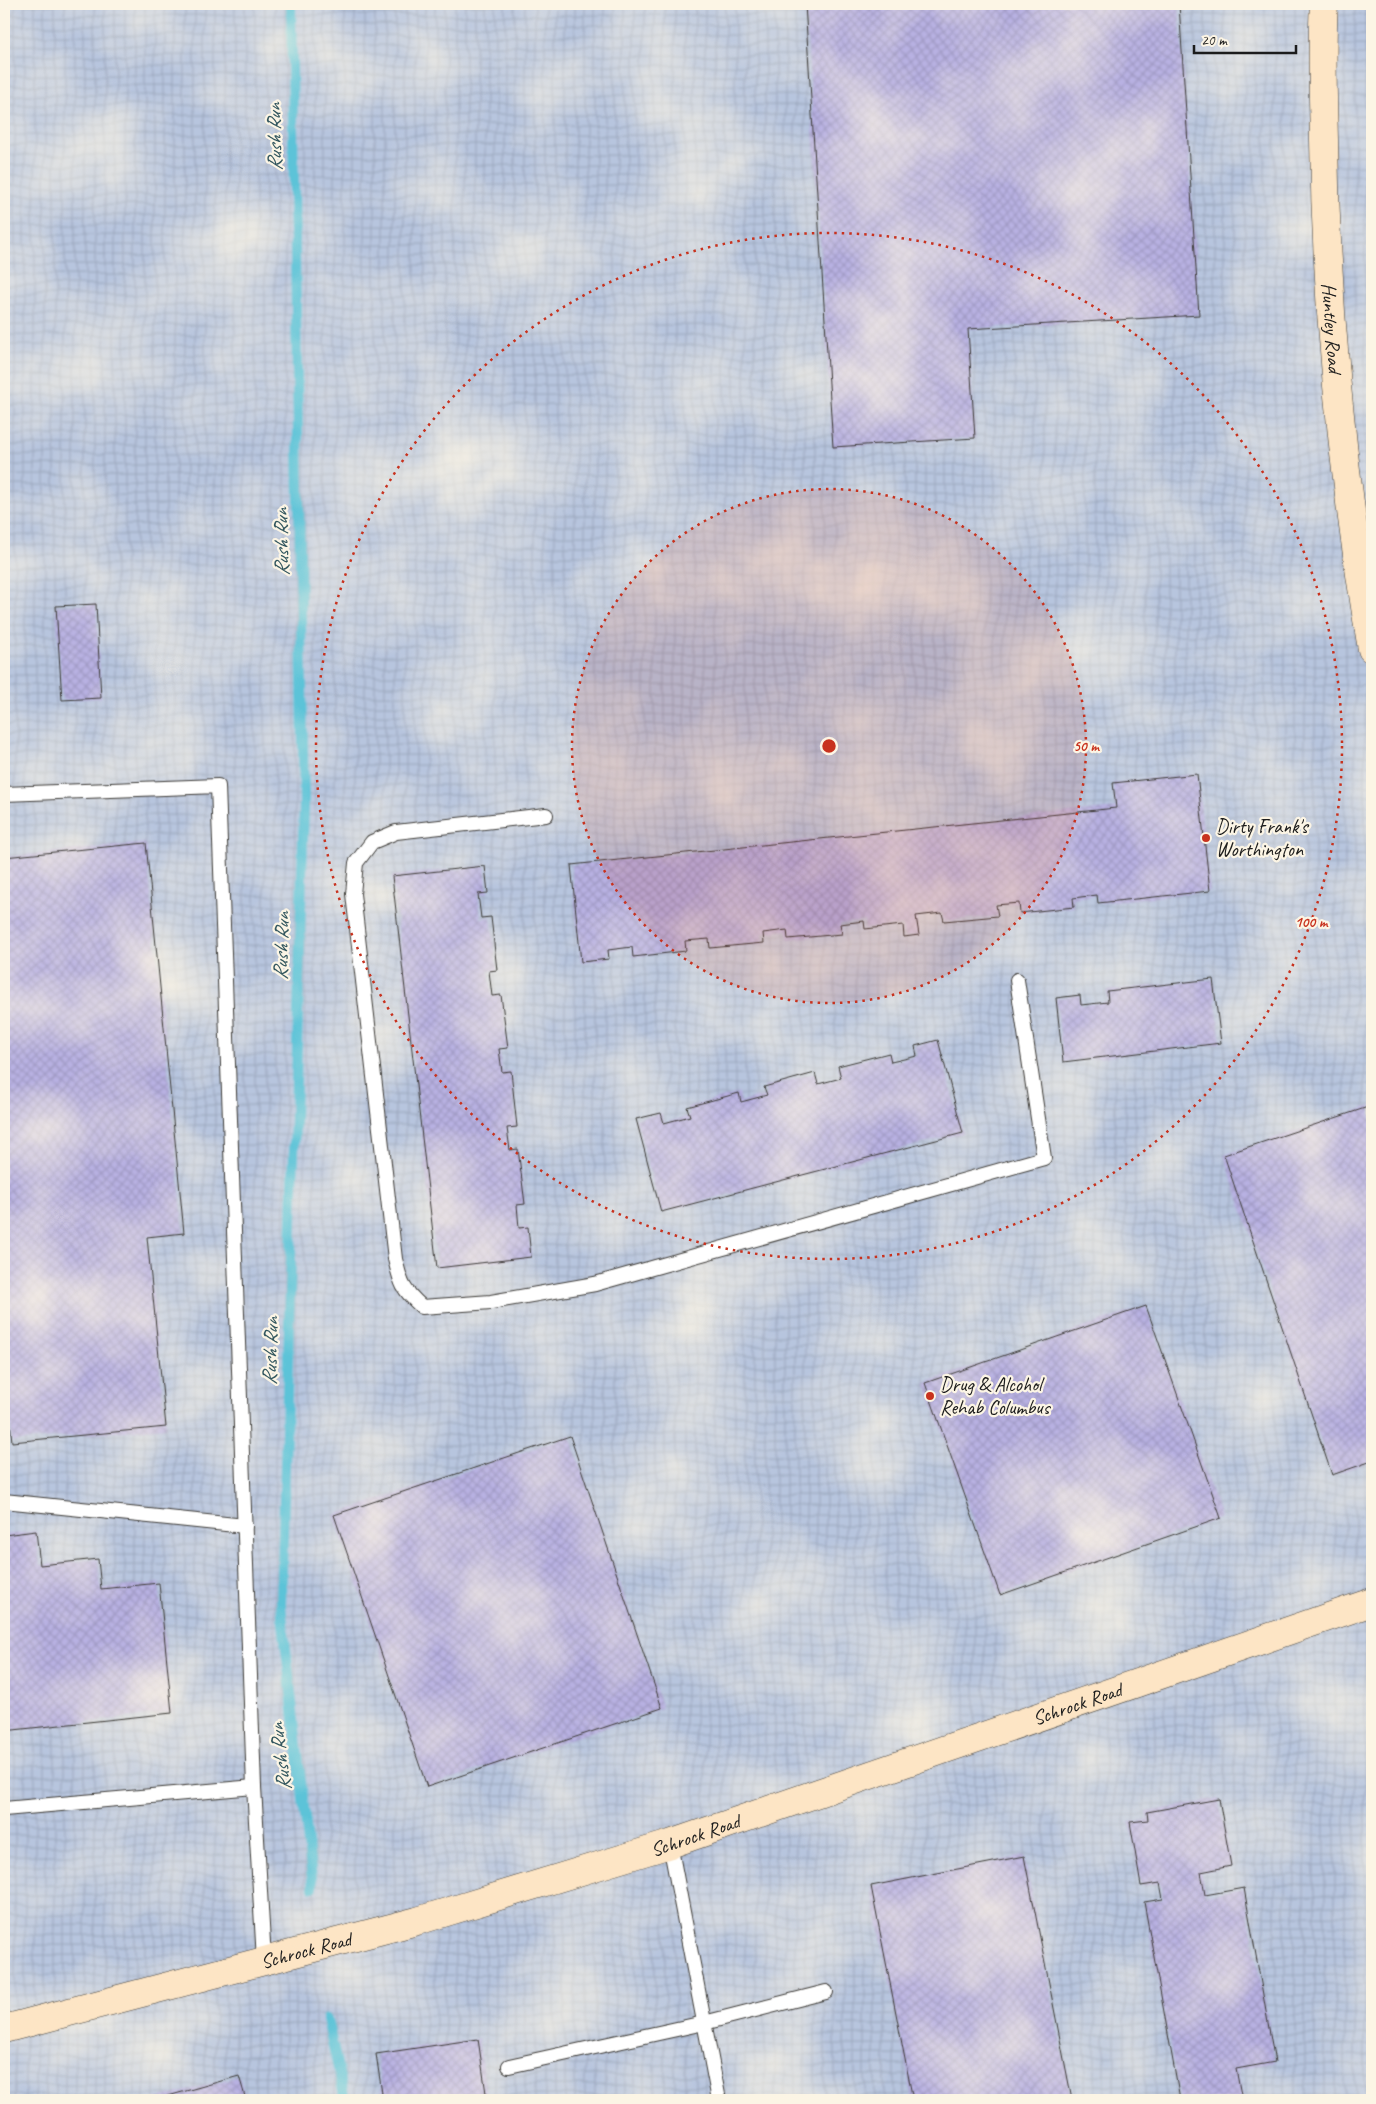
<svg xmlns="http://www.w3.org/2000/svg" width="1376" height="2104" viewBox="0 0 1376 2104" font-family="Caveat,sans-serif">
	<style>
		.industrial { fill: url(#industrial-grid) }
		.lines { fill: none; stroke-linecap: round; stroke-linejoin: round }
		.stream { stroke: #5bc3d8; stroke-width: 10 }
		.building { fill: url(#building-cross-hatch) }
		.lane-casing { stroke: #3c3a36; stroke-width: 16 }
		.secondary-casing { stroke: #3c3a36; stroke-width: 29 }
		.lane { stroke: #fff; stroke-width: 14 }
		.secondary { stroke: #fde5c5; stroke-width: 28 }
		.ring { fill: none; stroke: #c8321e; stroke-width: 2.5; stroke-dasharray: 2.5 5 }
		.poi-dot { fill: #c8321e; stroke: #fcf5e5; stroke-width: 2 }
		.labels { text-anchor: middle; stroke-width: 4.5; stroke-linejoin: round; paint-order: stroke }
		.street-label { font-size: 20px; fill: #1c1c1c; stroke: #fcf5e5 }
		.poi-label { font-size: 20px; fill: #1c1c1c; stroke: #fcf5e5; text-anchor: start }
		.water-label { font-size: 21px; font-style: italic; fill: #32565e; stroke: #fcf5e5 }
		.centre { fill: #c8321e; stroke: #fcf5e5; stroke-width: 2.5 }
		.ring-label { font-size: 15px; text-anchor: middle; font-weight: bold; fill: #c8321e; stroke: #fcf5e5; stroke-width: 4.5; stroke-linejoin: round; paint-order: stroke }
	</style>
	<defs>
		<pattern id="industrial-grid" width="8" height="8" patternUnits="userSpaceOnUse" patternTransform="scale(1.25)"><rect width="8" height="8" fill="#b7c5de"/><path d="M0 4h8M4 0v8" fill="none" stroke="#9da9be"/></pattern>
		<pattern id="building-cross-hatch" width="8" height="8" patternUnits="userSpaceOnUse" patternTransform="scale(1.25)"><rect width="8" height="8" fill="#b8b1e2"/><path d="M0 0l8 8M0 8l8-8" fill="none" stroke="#9e98c1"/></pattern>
	</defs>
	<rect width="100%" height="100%" fill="#fcf5e5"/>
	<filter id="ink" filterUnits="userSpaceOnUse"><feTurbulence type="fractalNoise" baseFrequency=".02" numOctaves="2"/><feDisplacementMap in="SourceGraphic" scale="10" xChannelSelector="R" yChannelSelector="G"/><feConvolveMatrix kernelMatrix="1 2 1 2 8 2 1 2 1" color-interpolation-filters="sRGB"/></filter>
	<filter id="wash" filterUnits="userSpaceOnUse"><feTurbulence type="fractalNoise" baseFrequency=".0096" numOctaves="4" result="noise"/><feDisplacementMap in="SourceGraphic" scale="20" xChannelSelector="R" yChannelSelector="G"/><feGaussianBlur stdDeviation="1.12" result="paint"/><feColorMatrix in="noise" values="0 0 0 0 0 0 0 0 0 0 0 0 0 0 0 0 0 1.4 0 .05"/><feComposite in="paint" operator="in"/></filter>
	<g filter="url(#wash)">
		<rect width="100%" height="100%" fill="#eee7ca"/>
		<!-- industrial -->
		<rect class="industrial" x="4" y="4" width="1368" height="2096"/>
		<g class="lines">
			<!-- stream -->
			<g class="stream">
				<polyline points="291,4 304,805 281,1605 313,1887"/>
				<polyline points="327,2019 345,2100"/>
			</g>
		</g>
		<g id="blocks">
			<!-- building -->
			<g class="building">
				<polygon points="805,4 1179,4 1199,315 968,329 975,438 833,447"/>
				<polygon points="96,604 101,698 62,700 56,606"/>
				<polygon points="1197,774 1210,891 1098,903 1097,895 1073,898 1074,907 1020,913 1019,903 996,905 998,916 944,921 942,913 916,916 919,935 904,937 903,925 865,929 864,921 840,924 842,934 788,939 787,930 763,933 764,943 710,948 709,939 685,941 686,951 633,957 632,947 608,950 609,959 581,962 571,865 1116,808 1113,783"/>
				<polygon points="146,843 184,1233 147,1237 166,1427 12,1442 4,1359 4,857"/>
				<polygon points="485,866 488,893 478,894 481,918 491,917 497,970 489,971 492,996 501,995 508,1048 499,1049 502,1072 511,1071 517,1127 507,1128 510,1150 518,1149 525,1204 517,1205 519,1228 528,1227 531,1257 437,1268 392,876"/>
				<polygon points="1213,979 1221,1043 1063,1062 1056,998 1080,995 1081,1005 1108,1002 1107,991"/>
				<polygon points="938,1040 963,1133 661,1212 636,1119 661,1113 664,1123 690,1116 687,1107 739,1093 741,1102 767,1095 764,1087 815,1073 818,1084 841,1078 838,1066 889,1053 891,1062 917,1056 915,1046"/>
				<polygon points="1371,1106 1372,1461 1332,1475 1224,1155"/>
				<polygon points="1146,1306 1221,1518 1000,1595 925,1383"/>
				<polygon points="570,1436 662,1708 427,1787 334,1515"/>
				<polygon points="36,1531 40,1565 98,1559 101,1589 159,1583 172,1713 4,1731 4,1535"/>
				<polygon points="1219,1799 1231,1866 1201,1872 1205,1895 1244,1888 1275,2062 1236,2069 1242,2100 1180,2100 1144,1902 1163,1899 1160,1883 1141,1886 1130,1822 1148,1820 1147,1812"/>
				<polygon points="1024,1856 1072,2100 913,2100 871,1886"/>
				<polygon points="478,2039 487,2100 383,2100 376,2054"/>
				<polygon points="239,2076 246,2100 154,2100"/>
			</g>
		</g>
	</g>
	<g filter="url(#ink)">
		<use href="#blocks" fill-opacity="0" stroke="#3c3a36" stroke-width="1"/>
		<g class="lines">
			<defs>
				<g id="lane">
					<polyline points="4,794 218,786 254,1787 264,1960"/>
					<path d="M546 815 396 832 372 842 356 863 353 894 395 1259C401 1284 402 1289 422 1307L491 1302 595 1284 1044 1158 1017 980"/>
					<polyline points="4,1501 245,1526"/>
					<polyline points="4,1809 254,1787"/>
					<polyline points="670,1844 719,2100"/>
					<polyline points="509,2066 704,2023 826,1992"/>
				</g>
				<g id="secondary">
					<path id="s1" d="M1324 4C1321 49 1323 95 1324 140 1326 311 1343 481 1372 649"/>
					<path id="s2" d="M4 2029 417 1921 670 1844 1372 1602"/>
				</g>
			</defs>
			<!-- lane casing -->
			<use href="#lane" class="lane-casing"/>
			<!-- secondary casing -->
			<use href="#secondary" class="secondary-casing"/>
			<!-- lane -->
			<use href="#lane" class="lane"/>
			<!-- secondary -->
			<use href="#secondary" class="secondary"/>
		</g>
	</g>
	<!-- distance rings -->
	<circle cx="829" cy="746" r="257" fill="#c8321e" fill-opacity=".12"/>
	<g class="ring">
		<circle cx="829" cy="746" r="257"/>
		<circle cx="829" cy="746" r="513"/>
	</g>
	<!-- markers -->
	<g class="poi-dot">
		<circle cx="1206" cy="838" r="5"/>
		<circle cx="930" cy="1396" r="5"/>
	</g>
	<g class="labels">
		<!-- street labels -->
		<g class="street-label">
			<text dy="7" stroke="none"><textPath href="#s1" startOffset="324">Huntley Road</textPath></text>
			<text dy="7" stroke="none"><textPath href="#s2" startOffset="1122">Schrock Road</textPath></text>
			<text dy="7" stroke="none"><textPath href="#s2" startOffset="718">Schrock Road</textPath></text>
			<text dy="7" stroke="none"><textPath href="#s2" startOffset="312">Schrock Road</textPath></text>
		</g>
		<!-- poi labels -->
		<g class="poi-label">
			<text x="1216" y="833">Dirty Frank's<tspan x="1216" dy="23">Worthington</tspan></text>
			<text x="940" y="1391">Drug &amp; Alcohol<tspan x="940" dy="23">Rehab Columbus</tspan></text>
		</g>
		<!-- water labels -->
		<g class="water-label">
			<text transform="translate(274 137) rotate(-91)" y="7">Rush Run</text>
			<text transform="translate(281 542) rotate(-91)" y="7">Rush Run</text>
			<text transform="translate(281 946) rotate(-88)" y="7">Rush Run</text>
			<text transform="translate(270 1351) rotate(-88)" y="7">Rush Run</text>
			<text transform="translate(280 1757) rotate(-97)" y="7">Rush Run</text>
		</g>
	</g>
	<circle cx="829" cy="746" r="8" class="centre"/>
	<g class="ring-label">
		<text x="1086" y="751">50 m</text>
		<text x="1311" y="927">100 m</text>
	</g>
	<!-- margin -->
	<rect width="1376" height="2104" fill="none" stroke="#fcf5e5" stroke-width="20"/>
	<!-- scale -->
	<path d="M1194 45v8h102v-8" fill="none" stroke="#1c1c1c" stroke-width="2.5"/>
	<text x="1201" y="45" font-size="15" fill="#1c1c1c" stroke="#fcf5e5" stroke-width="4" paint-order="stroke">20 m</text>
</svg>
